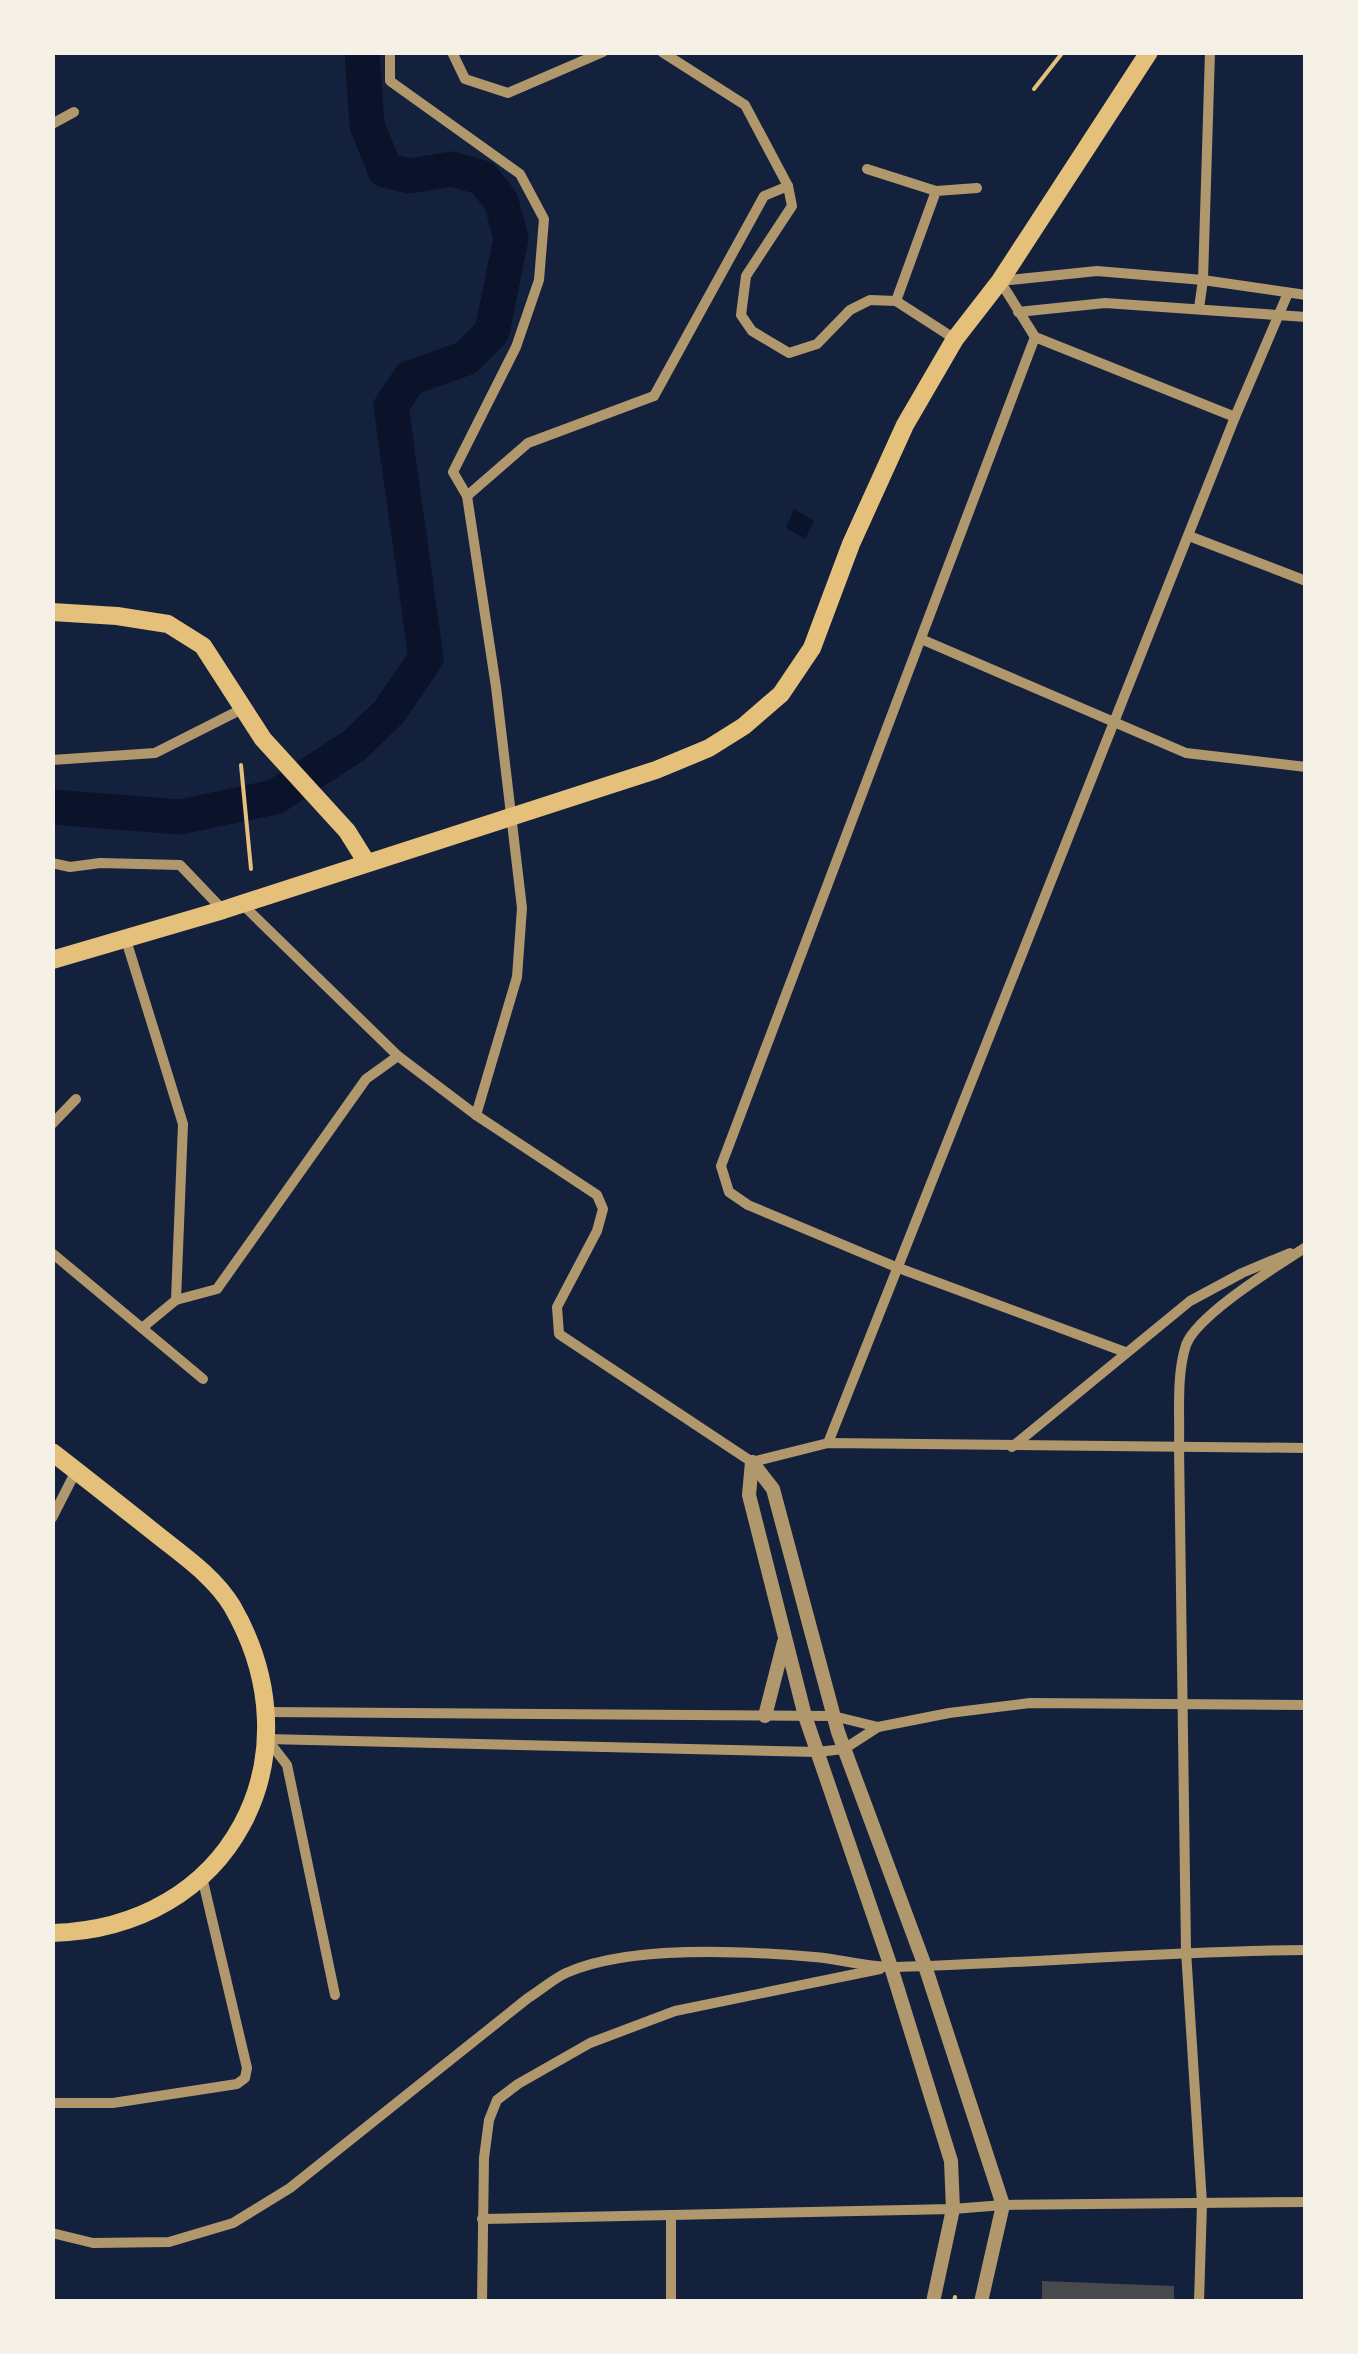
<svg xmlns="http://www.w3.org/2000/svg" width="1358" height="2354" viewBox="0 0 1358 2354" font-family="'Work Sans',sans-serif">
	<style>
		.water { fill: #0b132b }
		.lines { fill: none; stroke-linecap: round; stroke-linejoin: round }
		.river { stroke: #0b132b; stroke-width: 35 }
		.building { fill: #48494c }
		.path { stroke: #e5c07b; stroke-width: 4 }
		.minor { stroke: #b1986c; stroke-width: 10 }
		.tertiary { stroke: #b1986c; stroke-width: 14 }
		.primary { stroke: #e5c07b; stroke-width: 18 }
		.trunk { stroke: #e5c07b; stroke-width: 18 }
	</style>
	<rect width="100%" height="100%" fill="#14213d"/>
	<!-- water -->
	<polygon class="water" points="794,509 814,521 805,539 786,528"/>
	<g class="lines">
		<!-- river -->
		<polyline class="river" points="52,807 180,817 275,797 355,745 389,712 426,658 391,406 410,378 466,358 492,332 511,238 501,201 483,178 452,169 409,176 385,170 367,125 362,52"/>
	</g>
	<!-- building -->
	<polygon class="building" points="1042,2281 1174,2286 1174,2302 1042,2302"/>
	<g class="lines">
		<!-- path -->
		<g class="path">
			<polyline points="1034,89 1063,52"/>
			<polyline points="241,765 251,869"/>
			<polyline points="954,2302 955,2297"/>
		</g>
		<!-- minor -->
		<g class="minor">
			<polyline points="390,52 390,81 520,174 544,219 539,280 516,347 453,472 467,496 496,687 522,908 517,977 476,1115"/>
			<polyline points="452,52 465,79 508,93 603,52"/>
			<polyline points="662,52 745,105 788,186 792,206 746,276 741,315 752,331 789,353 817,344 850,310 870,300 896,301 955,339"/>
			<polyline points="52,124 74,112"/>
			<polyline points="867,169 936,191"/>
			<polyline points="896,301 936,191 977,188"/>
			<polyline points="1199,308 1203,280 1210,52"/>
			<polyline points="1018,312 1105,303 1306,317"/>
			<polyline points="1035,337 721,1166 729,1192 748,1205 896,1267 1125,1352"/>
			<polyline points="1235,417 1035,337 1000,281 1097,271 1203,280 1306,295"/>
			<polyline points="467,496 528,443 654,396 764,196 788,186"/>
			<polyline points="1189,536 1306,581"/>
			<polyline points="921,639 1186,753 1306,767"/>
			<polyline points="52,760 155,753 242,709"/>
			<polyline points="52,863 70,867 100,863 180,865 223,910"/>
			<polyline points="242,904 398,1056 476,1115 597,1195 603,1209 597,1231 557,1307 559,1334 752,1462 828,1443 1306,1448"/>
			<polyline points="126,940 183,1124 176,1300 142,1328"/>
			<polyline points="52,1124 76,1099"/>
			<polyline points="52,1253 203,1379"/>
			<polyline points="176,1300 217,1289 366,1079 398,1056"/>
			<polyline points="828,1443 1235,417 1288,293"/>
			<polyline points="1012,1447 1190,1301 1242,1273 1290,1253"/>
			<polyline points="52,1518 76,1471"/>
			<polyline points="266,1712 833,1716 878,1727 844,1749 817,1752 267,1739"/>
			<polyline points="878,1727 949,1713 1030,1703 1306,1705"/>
			<polyline points="267,1739 287,1765 335,1995"/>
			<polyline points="52,2103 113,2103 237,2084 245,2078 247,2068 202,1877"/>
			<polyline points="671,2215 671,2302"/>
			<polyline points="482,2219 953,2209 1003,2205 1306,2202"/>
			<path d="M52 2233 93 2243 169 2242 233 2223 290 2188 528 1998C541 1990 553 1979 566 1973 628 1945 746 1951 814 1957 841 1959 869 1968 897 1967 1033 1963 1169 1951 1306 1950"/>
			<polyline points="482,2302 484,2158 489,2120 497,2100 518,2084 590,2043 675,2011 880,1969"/>
			<path d="M1199 2302 1202 2203 1186 1951 1179 1446C1180 1414 1176 1376 1186 1345 1197 1315 1277 1266 1306 1247"/>
		</g>
		<!-- tertiary -->
		<g class="tertiary">
			<polyline points="752,1462 773,1489 838,1732 925,1966 1003,2205 981,2302"/>
			<polyline points="752,1462 749,1495 805,1716 891,1967 951,2161 953,2209 933,2302"/>
			<polyline points="765,1716 784,1642"/>
		</g>
		<!-- primary -->
		<polyline class="primary" points="52,612 117,616 168,624 203,646 263,739 347,831 367,863"/>
		<!-- trunk -->
		<g class="trunk">
			<polyline points="52,960 223,910 656,770 709,748 744,726 781,694 812,648 851,544 905,425 955,339 1000,281 1149,52"/>
			<path d="M52 1452C87 1479 121 1506 155 1533 181 1554 214 1576 232 1606 320 1758 230 1929 52 1933"/>
		</g>
	</g>
	<!-- border -->
	<rect width="1358" height="2354" fill="none" stroke="#f6f1e7" stroke-width="110"/>
</svg>
